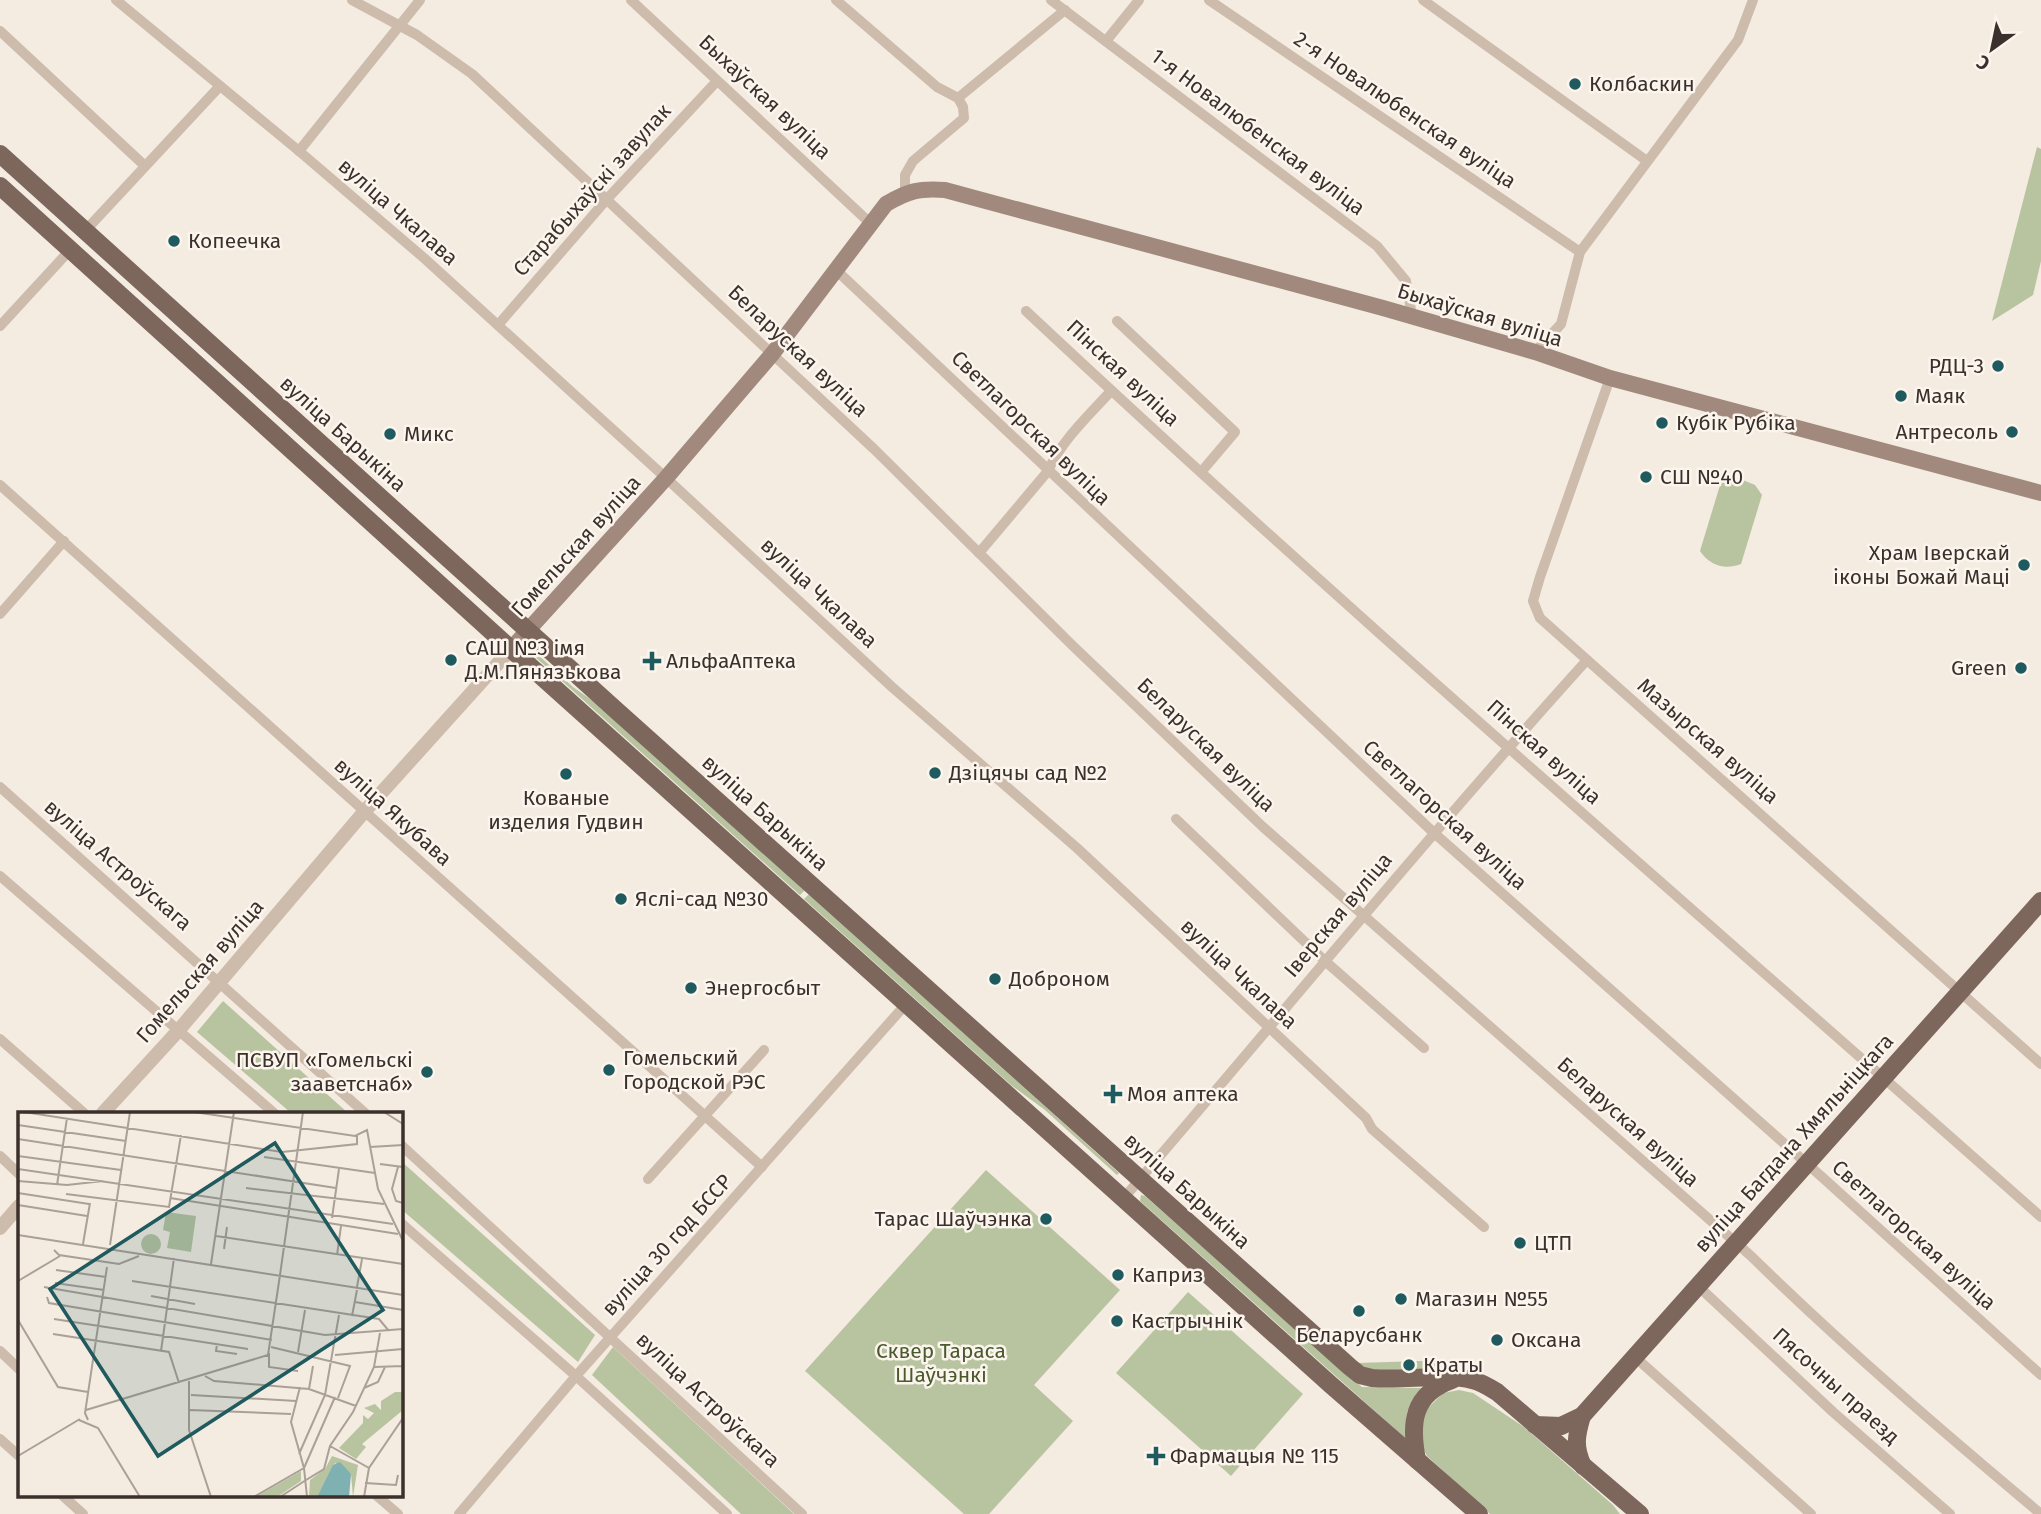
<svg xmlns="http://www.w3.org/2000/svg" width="2041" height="1514" viewBox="0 0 2041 1514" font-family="'Fira Sans',sans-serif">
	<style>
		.green { fill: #b8c4a0 }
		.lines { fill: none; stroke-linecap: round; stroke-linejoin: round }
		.minor { stroke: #cdbbac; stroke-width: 10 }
		.tertiary { stroke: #cdbbac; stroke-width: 14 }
		.secondary { stroke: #a18a7d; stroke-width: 16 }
		.primary { stroke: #7d675c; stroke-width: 18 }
		.poi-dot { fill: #1f5a5e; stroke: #fbf5ee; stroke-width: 2.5 }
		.labels { text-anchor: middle; stroke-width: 5; stroke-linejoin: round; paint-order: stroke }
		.poi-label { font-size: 21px; fill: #3b302b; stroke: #fbf5ee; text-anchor: start }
		.street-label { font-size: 21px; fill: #3b302b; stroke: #fbf5ee }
		.park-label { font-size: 21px; fill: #4a5a2e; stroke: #fbf5ee }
		.inset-road { fill: none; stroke: #aaa098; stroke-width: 2 }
		.view { fill: #1f5a5e; fill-opacity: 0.15; stroke: #1f5a5e; stroke-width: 3.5 }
		.inset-edge { fill: none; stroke: #3b302b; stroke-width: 3.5 }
	</style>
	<rect width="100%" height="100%" fill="#f4ebe1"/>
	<!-- green -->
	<g class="green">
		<polygon points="2037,147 2041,149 2041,261 2033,295 1992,321"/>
		<path d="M1738 478 1755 485 1762 495 1741 564C1725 570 1710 566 1700 551L1721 482Z"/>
		<polygon points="534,651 573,687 600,706 805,890 800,895 532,654"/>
		<polygon points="809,894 1119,1173 1117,1175 1045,1110 1011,1085 804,899"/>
		<polygon points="223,1001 348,1113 291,1113 197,1032"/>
		<polygon points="401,1161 595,1335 578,1362 401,1209"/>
		<polygon points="986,1170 1120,1290 1034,1385 1073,1421 989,1514 964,1514 805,1371"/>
		<polygon points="1141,1195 1145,1196 1362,1387 1423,1388 1407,1412 1405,1438 1140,1201"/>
		<polygon points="1188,1292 1303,1394 1231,1476 1116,1373"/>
		<polygon points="613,1347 794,1514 741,1514 592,1375"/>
		<path d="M1451 1360 1445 1370C1417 1371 1382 1378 1357 1363Z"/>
		<polygon points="1459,1390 1473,1393 1524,1427 1613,1505 1620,1514 1490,1514 1427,1456 1420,1443 1424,1412 1443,1393"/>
	</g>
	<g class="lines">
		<!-- minor -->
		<g class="minor">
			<polyline points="116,0 299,151 424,258 666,478 892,687 1077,848 1366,1118 1372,1129 1484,1227"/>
			<path d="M352 0 417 35 472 74 874 449 1073 646 1263 827 1751 1256C1844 1347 1942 1431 2041 1514"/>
			<polyline points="631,0 870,223"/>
			<polyline points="836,0 937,87 958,98 963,107 964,118 913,161 905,175 905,193"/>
			<polyline points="1051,0 1377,246 1406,281 1412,316"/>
			<polyline points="1209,0 1580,252"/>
			<polyline points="1423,0 1647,161"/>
			<polyline points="0,31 145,166"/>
			<polyline points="1106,41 1139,0"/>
			<polyline points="958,98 1065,10"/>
			<polyline points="299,151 420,0"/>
			<polyline points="85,231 219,87"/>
			<polyline points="835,269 1433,832 1822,1177 2041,1375"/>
			<path d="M1026 311C1357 621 1702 916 2041 1217"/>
			<polyline points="1117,321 1235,432 1202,471"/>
			<polyline points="498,325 607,199 717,81"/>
			<polyline points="0,326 70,250"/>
			<polyline points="1535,352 1561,324 1580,252 1738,40 1753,0"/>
			<polyline points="1610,378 1540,577 1533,601 1540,618 2041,1064"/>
			<polyline points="0,485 762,1167"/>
			<path d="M979 553 1048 471C1062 440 1089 415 1111 391"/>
			<polyline points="0,614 64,541"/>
			<polyline points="0,787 365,1113"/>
			<polyline points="1176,819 1325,961 1424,1048"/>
			<polyline points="0,876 274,1113"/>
			<polyline points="0,1039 84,1113"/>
			<polyline points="401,1145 802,1514"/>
			<polyline points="0,1156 19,1174"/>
			<polyline points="648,1179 764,1050"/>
			<path d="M1123 1199C1278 1019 1428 836 1587 660"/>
			<polyline points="401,1223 576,1376 727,1514"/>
			<polyline points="1698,1286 1833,1412 1950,1514"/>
			<polyline points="0,1351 19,1369"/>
			<polyline points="1635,1357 1811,1514"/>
			<polyline points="0,1439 19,1456"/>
			<polyline points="62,1495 83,1514"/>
			<polyline points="376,1495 398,1514"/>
			<polyline points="459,1514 576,1376 906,1004"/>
		</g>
		<!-- tertiary -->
		<g class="tertiary">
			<polyline points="103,1113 178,1031 364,812 511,649"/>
			<polyline points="0,1228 19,1206"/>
		</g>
		<!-- secondary -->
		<path class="secondary" d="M511 649 666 478 773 353 886 204C908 191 919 188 945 190L1383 308 1535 352 1610 378 2041 493"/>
		<!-- primary -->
		<g class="primary">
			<path d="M0 154 617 711 1350 1367 1360 1375 1372 1378C1402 1381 1446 1373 1472 1380 1481 1382 1489 1387 1497 1392L1640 1514"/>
			<polyline points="0,186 511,649 1331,1385 1479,1514"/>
			<path d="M1582 1416C1576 1436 1574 1447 1583 1466"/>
			<polyline points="1535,1425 1561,1426 1582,1416 2041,901"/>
			<path d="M1417 1460C1410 1424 1412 1394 1452 1380"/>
		</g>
	</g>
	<!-- markers -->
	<g class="poi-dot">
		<circle cx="1575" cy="84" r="7"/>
		<circle cx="174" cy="241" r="7"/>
		<circle cx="1998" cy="366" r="7"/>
		<circle cx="1901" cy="396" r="7"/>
		<circle cx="1662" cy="423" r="7"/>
		<circle cx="2012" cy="432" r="7"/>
		<circle cx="390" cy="434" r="7"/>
		<circle cx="1646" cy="477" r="7"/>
		<circle cx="2024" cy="565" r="7"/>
		<circle cx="451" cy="660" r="7"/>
		<path d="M648.5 650.5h7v7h7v7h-7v7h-7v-7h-7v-7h7z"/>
		<circle cx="2021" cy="668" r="7"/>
		<circle cx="935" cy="773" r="7"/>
		<circle cx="566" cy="774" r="7"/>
		<circle cx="621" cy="899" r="7"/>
		<circle cx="995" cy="979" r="7"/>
		<circle cx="691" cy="988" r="7"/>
		<circle cx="609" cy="1070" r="7"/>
		<circle cx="427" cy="1072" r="7"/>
		<path d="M1109.5 1083.5h7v7h7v7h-7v7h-7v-7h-7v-7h7z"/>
		<circle cx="1046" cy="1219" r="7"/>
		<circle cx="1520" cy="1243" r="7"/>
		<circle cx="1118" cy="1275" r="7"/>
		<circle cx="1401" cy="1299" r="7"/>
		<circle cx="1359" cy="1311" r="7"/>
		<circle cx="1117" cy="1321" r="7"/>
		<circle cx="1497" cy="1340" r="7"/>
		<circle cx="1409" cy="1365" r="7"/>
		<path d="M1152.5 1445.5h7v7h7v7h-7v7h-7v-7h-7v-7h7z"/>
	</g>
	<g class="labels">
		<!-- poi labels -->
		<g class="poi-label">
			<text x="1589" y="91">Колбаскин</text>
			<text x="188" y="248">Копеечка</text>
			<text x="1984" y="373" text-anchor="end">РДЦ-3</text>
			<text x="1915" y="403">Маяк</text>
			<text x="1676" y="430">Кубік Рубіка</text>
			<text x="1998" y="439" text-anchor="end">Антресоль</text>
			<text x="404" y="441">Микс</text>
			<text x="1660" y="484">СШ №40</text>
			<text x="2010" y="560" text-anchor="end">Храм Іверскай<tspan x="2010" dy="24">іконы Божай Маці</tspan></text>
			<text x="465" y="655">САШ №3 імя<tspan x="465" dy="24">Д.М.Пянязькова</tspan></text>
			<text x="666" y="668">АльфаАптека</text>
			<text x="2007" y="675" text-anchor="end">Green</text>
			<text x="949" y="780">Дзіцячы сад №2</text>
			<text x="566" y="805" text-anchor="middle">Кованые<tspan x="566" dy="24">изделия Гудвин</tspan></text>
			<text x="635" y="906">Яслі-сад №30</text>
			<text x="1009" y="986">Доброном</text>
			<text x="705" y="995">Энергосбыт</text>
			<text x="623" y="1065">Гомельский<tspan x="623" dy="24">Городской РЭС</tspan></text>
			<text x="413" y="1067" text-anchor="end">ПСВУП «Гомельскі<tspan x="413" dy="24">зааветснаб»</tspan></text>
			<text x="1127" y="1101">Моя аптека</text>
			<text x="1032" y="1226" text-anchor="end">Тарас Шаўчэнка</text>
			<text x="1534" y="1250">ЦТП</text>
			<text x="1132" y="1282">Каприз</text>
			<text x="1415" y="1306">Магазин №55</text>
			<text x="1131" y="1328">Кастрычнік</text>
			<text x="1359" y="1342" text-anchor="middle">Беларусбанк</text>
			<text x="1511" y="1347">Оксана</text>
			<text x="1423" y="1372">Краты</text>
			<text x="1170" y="1463">Фармацыя № 115</text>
		</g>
		<!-- street labels -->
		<g class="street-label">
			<text transform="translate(765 97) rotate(43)" y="7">Быхаўская вуліца</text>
			<text transform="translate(1405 110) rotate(34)" y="7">2-я Новалюбенская вуліца</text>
			<text transform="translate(1258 132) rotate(37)" y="7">1-я Новалюбенская вуліца</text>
			<text transform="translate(592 190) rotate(-48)" y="7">Старабыхаўскі завулак</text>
			<text transform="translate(398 212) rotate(41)" y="7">вуліца Чкалава</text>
			<text transform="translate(1480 315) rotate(17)" y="7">Быхаўская вуліца</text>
			<text transform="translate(798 351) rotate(43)" y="7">Беларуская вуліца</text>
			<text transform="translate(1123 373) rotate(43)" y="7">Пінская вуліца</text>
			<text transform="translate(1031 428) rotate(44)" y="7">Светлагорская вуліца</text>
			<text transform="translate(343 434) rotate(42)" y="7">вуліца Барыкіна</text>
			<text transform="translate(576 546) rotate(-48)" y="7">Гомельская вуліца</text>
			<text transform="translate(819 593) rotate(43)" y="7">вуліца Чкалава</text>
			<text transform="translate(1708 741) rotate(41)" y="7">Мазырская вуліца</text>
			<text transform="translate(1206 745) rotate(44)" y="7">Беларуская вуліца</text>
			<text transform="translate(1544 752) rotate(42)" y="7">Пінская вуліца</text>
			<text transform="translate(393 812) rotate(42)" y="7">вуліца Якубава</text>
			<text transform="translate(765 813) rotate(42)" y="7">вуліца Барыкіна</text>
			<text transform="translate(1445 815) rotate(42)" y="7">Светлагорская вуліца</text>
			<text transform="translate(118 865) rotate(41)" y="7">вуліца Астроўскага</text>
			<text transform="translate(1338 915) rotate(-50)" y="7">Іверская вуліца</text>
			<text transform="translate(200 971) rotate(-49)" y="7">Гомельская вуліца</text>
			<text transform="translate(1239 974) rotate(43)" y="7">вуліца Чкалава</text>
			<text transform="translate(1628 1122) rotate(42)" y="7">Беларуская вуліца</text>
			<text transform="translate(1794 1143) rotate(-48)" y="7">вуліца Багдана Хмяльніцкага</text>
			<text transform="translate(1187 1191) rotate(42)" y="7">вуліца Барыкіна</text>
			<text transform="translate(1914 1235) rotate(42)" y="7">Светлагорская вуліца</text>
			<text transform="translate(667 1245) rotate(-48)" y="7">вуліца 30 год БССР</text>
			<text transform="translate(1836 1386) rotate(42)" y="7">Пясочны праезд</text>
			<text transform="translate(708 1400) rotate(43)" y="7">вуліца Астроўскага</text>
		</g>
		<!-- park labels -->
		<g class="park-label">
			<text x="941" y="1358">Сквер Тараса<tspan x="941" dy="24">Шаўчэнкі</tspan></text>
		</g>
	</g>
	<!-- overview -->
	<g transform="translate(18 1112)">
		<rect width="385" height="385" fill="#f4ebe1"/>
		<path d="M148 100 178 104 173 140 149 136 152 120 145 118ZM123 132a10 10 0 1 1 20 0a10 10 0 1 1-20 0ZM377 280H385V298L344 332 348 335 338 347 321 336 345 311V303L350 307 356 301 346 296 357 292 363 298V289ZM314 344 340 353 335 385 333 362 317 351 299 385H291L292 368 307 357ZM283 359V369L259 385H238Z" fill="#b8c4a0"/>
		<path d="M322 350 333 362 331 385H299L315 353Z" fill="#7fb0b2"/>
		<path class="inset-road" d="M6 0 264 40 339 32V24M176 0 337 24 349 18 360 77 385 129M366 0 385 12M0 13 108 29M0 27 318 76M352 35 385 33M0 44 103 58M246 45 357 61M362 52 385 55M380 55 374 77 378 89 385 91M0 57 375 112M0 69 49 73 85 69M39 73 49 6M228 76 366 92M0 81 71 92M48 82 151 95 163 23M152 86 380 122M0 93 69 104M314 106 321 57M0 123 385 183M198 124 385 152M65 132 72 91M92 133 112 0M206 137 209 115M36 138 41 143 101 152 121 144M319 143 323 114M193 152 216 0M38 158 88 165M262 163 285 0M0 169 42 144M114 169 361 207 371 219M37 171 86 178M26 175 307 223 385 217M339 175 344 147M133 184 177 192M29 185 31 191 254 228M337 190 385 198M334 204 339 178M36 207 230 237M0 208 40 275 70 280M35 222 151 240 161 271M199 232 198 239 219 242M253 235 332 254 320 286M143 239 156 146M280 240 287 198M251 241V255L280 259M385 241V263M317 243 385 237M356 255 385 254M187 264 196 269 291 277 338 294M171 269V318L193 385M282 275 273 310 286 356M346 276 360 270 367 255M291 277 295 254M173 283 278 289M68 298 250 243 262 163M172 298 273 302M61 308 80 316 122 385M70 308 67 301 89 155M312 334 351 356M281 342 307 283 321 203M0 344 62 307M286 356 317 285M286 356 289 385M288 368 306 357 312 334 335 300 356 255 362 221M347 371 378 373 380 363M236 385 286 356M262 385 288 368M346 385 351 356 385 306"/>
		<path class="view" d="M257 31 365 198 140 344 32 177Z"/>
		<rect width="385" height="385" class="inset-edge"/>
	</g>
	<!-- north arrow -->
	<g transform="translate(1992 49) rotate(213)" stroke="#fbf5ee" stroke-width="5" paint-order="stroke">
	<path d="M0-5L12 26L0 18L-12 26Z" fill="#3b302b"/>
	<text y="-10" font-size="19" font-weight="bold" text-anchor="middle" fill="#3b302b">С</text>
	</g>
</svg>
